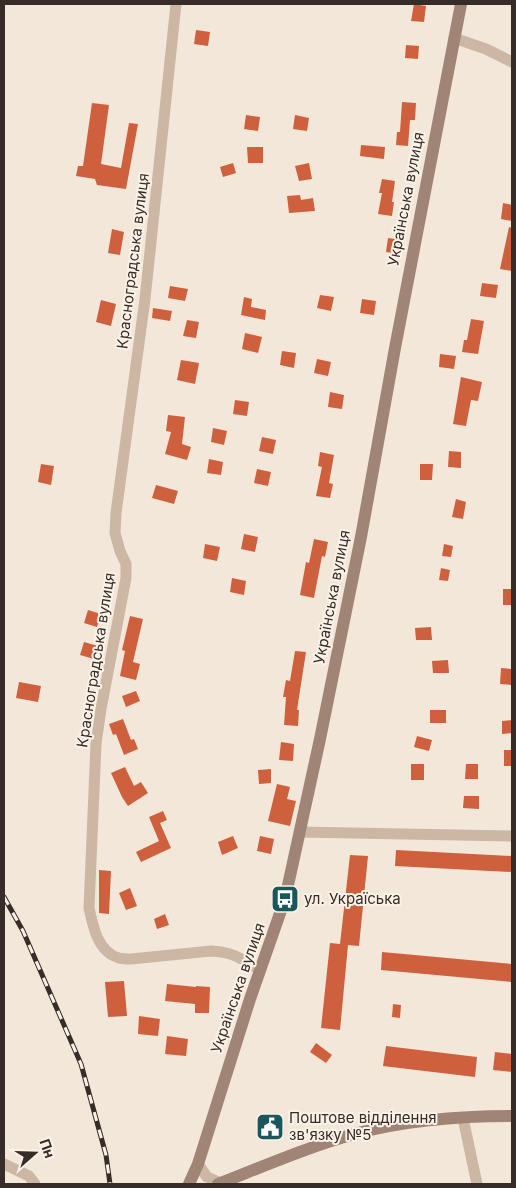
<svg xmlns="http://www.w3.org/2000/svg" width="516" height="1188" viewBox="0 0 516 1188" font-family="Inter,sans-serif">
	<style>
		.building { fill: #cf603d }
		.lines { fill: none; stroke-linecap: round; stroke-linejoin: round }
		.street { stroke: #ccb7a5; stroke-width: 11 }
		.secondary { stroke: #a08576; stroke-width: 12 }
		.rail-casing { stroke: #372c27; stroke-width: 5 }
		.rail { stroke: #fbf2e7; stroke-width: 3; stroke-dasharray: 9; stroke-linecap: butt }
		.labels { text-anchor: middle; stroke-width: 4; stroke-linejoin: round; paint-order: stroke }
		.street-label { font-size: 15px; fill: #372c27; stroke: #fbf2e7 }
		.poi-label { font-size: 15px; fill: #372c27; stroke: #fbf2e7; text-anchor: start }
	</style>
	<rect width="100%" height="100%" fill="#f3e7da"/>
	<!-- building -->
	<g class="building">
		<polygon points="414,4 426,6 424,22 411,21"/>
		<polygon points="196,30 210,32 208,46 194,44"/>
		<polygon points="406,45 419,46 418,59 405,58"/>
		<polygon points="402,102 416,103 415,120 410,120 408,146 396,145 397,132 400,132"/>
		<polygon points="92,103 109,105 101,164 121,168 129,123 138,124 126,189 97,185 95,179 76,176 78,166 83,166"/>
		<polygon points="246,115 260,117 258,131 244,129"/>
		<polygon points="295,115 309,118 307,131 293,129"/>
		<polygon points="361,145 385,147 384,159 360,156"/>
		<polygon points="247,147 263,147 263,163 248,163"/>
		<polygon points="233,163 236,173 223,177 220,167"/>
		<polygon points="309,163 312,179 299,181 295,166"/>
		<polygon points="382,179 395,181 392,202 394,202 392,216 378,214 382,193 379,193"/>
		<polygon points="300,195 301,200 313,198 315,211 289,213 287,196"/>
		<polygon points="503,203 512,205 512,221 501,219"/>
		<polygon points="509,227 512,228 512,271 500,269"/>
		<polygon points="112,229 124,232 120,255 108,253"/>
		<polygon points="388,238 402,240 400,254 386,252"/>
		<polygon points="482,283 498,285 496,298 480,296"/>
		<polygon points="170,286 188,289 185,301 168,298"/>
		<polygon points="320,295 334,297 331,311 317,308"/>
		<polygon points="244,297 252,299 251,307 266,310 265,320 241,315"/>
		<polygon points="362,299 376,301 374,315 360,313"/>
		<polygon points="101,300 116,304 111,326 96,322"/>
		<polygon points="153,308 172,311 170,321 152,318"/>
		<polygon points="471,319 484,321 478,354 462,352 464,340 467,340"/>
		<polygon points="187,320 199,322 196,338 183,336"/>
		<polygon points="245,333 262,337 258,353 242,349"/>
		<polygon points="282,351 296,353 294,368 280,365"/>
		<polygon points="440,354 456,356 454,369 439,367"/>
		<polygon points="317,359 331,362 328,376 314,373"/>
		<polygon points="181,360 199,363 195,384 177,380"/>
		<polygon points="461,377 482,382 478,401 471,400 466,426 453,424"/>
		<polygon points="330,392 344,395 342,409 328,407"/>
		<polygon points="235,400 249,402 247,416 233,414"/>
		<polygon points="168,415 185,417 182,444 191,447 187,460 165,454 171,432 166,431"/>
		<polygon points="213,428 227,431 224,445 211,442"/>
		<polygon points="262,437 276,440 273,454 259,451"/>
		<polygon points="449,451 461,452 461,468 448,467"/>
		<polygon points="320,452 334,455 329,483 333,484 330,498 316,496 322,467 318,466"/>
		<polygon points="209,459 223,462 221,475 207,473"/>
		<polygon points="41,464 54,466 51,485 38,482"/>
		<polygon points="420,464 433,464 432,480 420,480"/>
		<polygon points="257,469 271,472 268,486 254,483"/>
		<polygon points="156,485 178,491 174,504 152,498"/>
		<polygon points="456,499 466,502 463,519 452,517"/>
		<polygon points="244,534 258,537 255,552 241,549"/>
		<polygon points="314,539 328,542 325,557 322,556 314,598 300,595 306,562 309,563"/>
		<polygon points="205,544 220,547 217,561 203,558"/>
		<polygon points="444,544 453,546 451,557 442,556"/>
		<polygon points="441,568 450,570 448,581 439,580"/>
		<polygon points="232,578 246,581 244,595 230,592"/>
		<rect x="503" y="589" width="9" height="16"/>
		<polygon points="88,610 101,614 97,627 84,623"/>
		<polygon points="130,616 143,619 133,662 140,664 136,680 120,676 125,651 122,650"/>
		<polygon points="431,627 432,640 416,640 415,628"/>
		<polygon points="84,642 98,646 94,659 80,655"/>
		<polygon points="295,651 306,652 297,710 299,710 298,726 284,725 286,697 283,697 286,680 290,681"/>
		<polygon points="448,660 449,673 433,673 432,661"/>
		<polygon points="501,668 512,669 512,685 500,684"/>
		<polygon points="19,682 41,686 38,702 16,698"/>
		<polygon points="136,691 140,701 126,707 122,696"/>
		<rect x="430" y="710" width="16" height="13"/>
		<polygon points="123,719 131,740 134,739 138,749 124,755 116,734 113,735 109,724"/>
		<polygon points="512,720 512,733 502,734 502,721"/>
		<polygon points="417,736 432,740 429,751 414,747"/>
		<polygon points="281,742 294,744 293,761 279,760"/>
		<rect x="504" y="750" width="8" height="16"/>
		<rect x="411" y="764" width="13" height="16"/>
		<polygon points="466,764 478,764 478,779 465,779"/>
		<polygon points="125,767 134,786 141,782 148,793 128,806 122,797 111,773"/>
		<polygon points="271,769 271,783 259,784 258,770"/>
		<polygon points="277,784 290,787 287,799 296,801 290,826 268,821"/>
		<polygon points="464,796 479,796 479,809 463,808"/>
		<polygon points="163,811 167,820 160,823 171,848 141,862 136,852 159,841 149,817"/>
		<polygon points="233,836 238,848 222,855 218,842"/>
		<polygon points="260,836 274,839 271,854 257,851"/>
		<polygon points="396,850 512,856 512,872 395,866"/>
		<polygon points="350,855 368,856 359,946 348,945 340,1030 321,1028 330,943 340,944"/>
		<polygon points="99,870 111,871 109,914 99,913"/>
		<polygon points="130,888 137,906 126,910 119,893"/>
		<polygon points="165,914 169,925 157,929 154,919"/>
		<polygon points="382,952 512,964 512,982 381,970"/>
		<polygon points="124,981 127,1016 108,1017 105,982"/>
		<polygon points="167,984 196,987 196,986 210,987 209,1013 195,1013 195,1004 165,1001"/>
		<polygon points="393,1004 401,1005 400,1018 392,1017"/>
		<polygon points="139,1016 160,1019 158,1036 138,1034"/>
		<polygon points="167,1036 188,1039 186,1056 165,1054"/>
		<polygon points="316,1043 332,1055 326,1063 310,1052"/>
		<polygon points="386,1046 477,1057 475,1077 383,1066"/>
		<polygon points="495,1052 512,1054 512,1072 493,1070"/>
		<polygon points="276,1120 278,1129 265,1133 263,1124"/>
	</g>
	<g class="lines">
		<!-- street -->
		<g class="street">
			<path d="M176 4 145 299 116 513 115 533 120 551 126 564V578L101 709 96 744 89 908C93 927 98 952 119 958 122 959 127 959 131 959L211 951C234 952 241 959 260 970"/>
			<polyline points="454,38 486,49 512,62"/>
			<polyline points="300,832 512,836"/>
			<polyline points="463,1118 477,1184"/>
			<polyline points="4,1164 29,1176 35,1184"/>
			<polyline points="198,1164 207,1177 221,1183"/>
		</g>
		<!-- secondary -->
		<g class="secondary">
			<polyline points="189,1184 198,1164 250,999 285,899 320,739 361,537 395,348 461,4"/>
			<path d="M218 1184C264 1166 310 1146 358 1133 408 1120 460 1116 512 1116"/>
		</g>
		<defs>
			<polyline id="rail" points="4,897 23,931 81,1064 106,1155 110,1184"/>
		</defs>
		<!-- rail casing -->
		<use href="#rail" class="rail-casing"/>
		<!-- rail -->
		<use href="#rail" class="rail"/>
	</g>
	<!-- icons -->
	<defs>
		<symbol id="bus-square" viewBox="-11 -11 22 22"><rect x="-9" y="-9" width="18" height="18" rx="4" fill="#19575c" stroke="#fbf2e7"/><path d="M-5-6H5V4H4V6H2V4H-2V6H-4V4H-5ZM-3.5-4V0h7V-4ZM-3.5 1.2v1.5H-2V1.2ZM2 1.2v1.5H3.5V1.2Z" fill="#fff"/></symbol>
		<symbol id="civic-square" viewBox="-11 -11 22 22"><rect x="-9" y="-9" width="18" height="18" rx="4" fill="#19575c" stroke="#fbf2e7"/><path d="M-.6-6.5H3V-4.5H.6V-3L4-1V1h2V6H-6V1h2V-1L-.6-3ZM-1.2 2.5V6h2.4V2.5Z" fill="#fff"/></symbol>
	</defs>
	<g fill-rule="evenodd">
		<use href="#bus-square" x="269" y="883" width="32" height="32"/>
		<use href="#civic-square" x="254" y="1111" width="32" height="32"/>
	</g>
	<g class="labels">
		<!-- street labels -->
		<g class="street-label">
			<text transform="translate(406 199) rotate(-79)" y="5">Українська вулиця</text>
			<text transform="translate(133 261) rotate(-83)" y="5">Красноградська вулиця</text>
			<text transform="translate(332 597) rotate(-79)" y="5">Українська вулиця</text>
			<text transform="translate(96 660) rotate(-81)" y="5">Красноградська вулиця</text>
			<text transform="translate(238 988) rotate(-71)" y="5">Українська вулиця</text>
		</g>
		<!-- poi labels -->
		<g class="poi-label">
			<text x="304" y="904">ул. Україська</text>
			<text x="289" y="1123">Поштове відділення<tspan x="289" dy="17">зв'язку №5</tspan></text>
		</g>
	</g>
	<!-- border -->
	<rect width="516" height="1188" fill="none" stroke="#372c27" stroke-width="10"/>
	<!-- north arrow -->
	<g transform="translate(35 1153) rotate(70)" stroke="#fbf2e7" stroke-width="4" paint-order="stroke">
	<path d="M0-4L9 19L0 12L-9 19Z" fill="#372c27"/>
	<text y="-8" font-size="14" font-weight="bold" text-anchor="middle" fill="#372c27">Пн</text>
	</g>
</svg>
